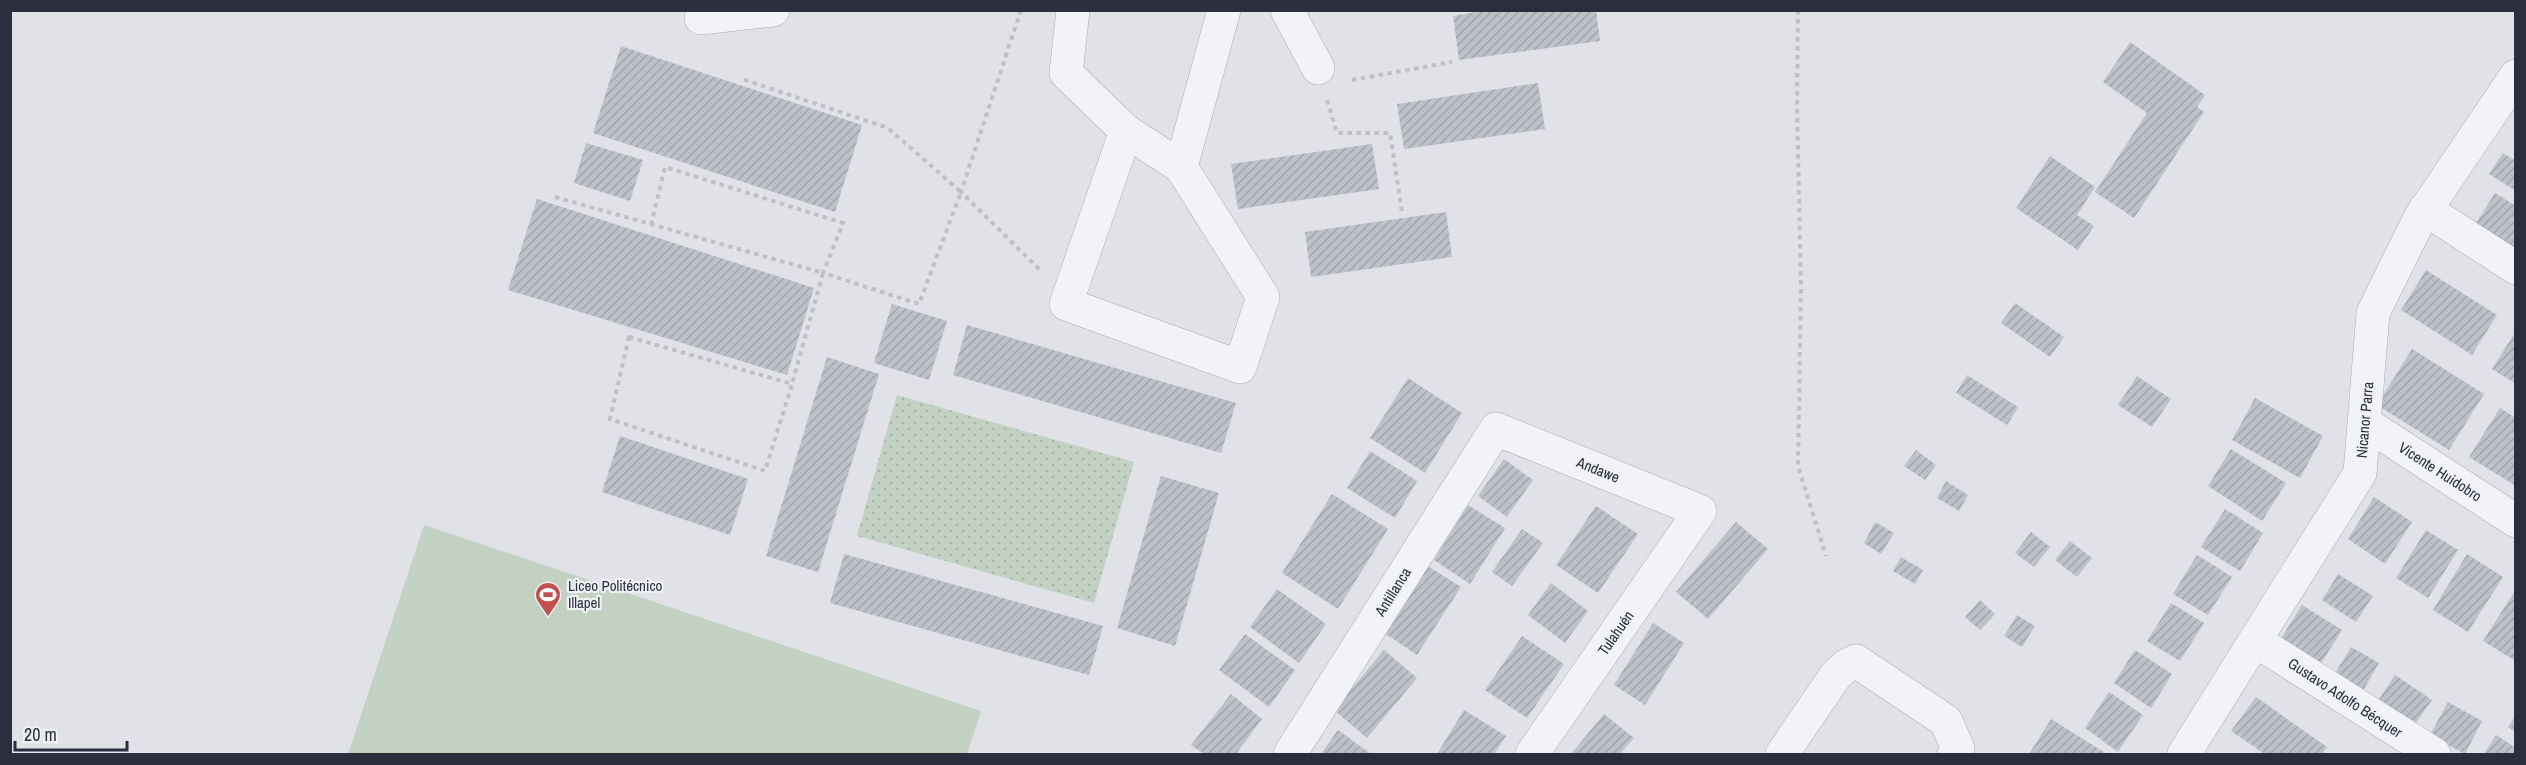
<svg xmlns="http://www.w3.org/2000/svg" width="2526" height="765" viewBox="0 0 2526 765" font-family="'Archivo Narrow',sans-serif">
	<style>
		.grass { fill: url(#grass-dots) }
		.garden { fill: #c3d1c2 }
		.building { fill: url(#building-hatch) }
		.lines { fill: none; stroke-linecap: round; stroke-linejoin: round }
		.minor-casing { stroke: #a9acb4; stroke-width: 34 }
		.path { stroke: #bec0c6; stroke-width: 4; stroke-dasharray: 4.5 4.5; stroke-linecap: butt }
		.minor { stroke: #f2f3f6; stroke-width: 33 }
		.labels { text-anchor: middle; stroke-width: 4.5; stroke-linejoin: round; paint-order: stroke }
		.street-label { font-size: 15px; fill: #2a2e3d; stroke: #eff1f5 }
		.poi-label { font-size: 15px; fill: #2a2e3d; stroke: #eff1f5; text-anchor: start }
	</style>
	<defs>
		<pattern id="grass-dots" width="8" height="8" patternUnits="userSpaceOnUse" patternTransform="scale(1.5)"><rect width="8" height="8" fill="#c3d1c2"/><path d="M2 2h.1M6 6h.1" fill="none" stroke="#a8b4a8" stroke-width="1.8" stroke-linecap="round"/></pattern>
		<pattern id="building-hatch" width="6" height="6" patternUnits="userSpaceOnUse" patternTransform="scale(1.5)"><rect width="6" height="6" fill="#bec0ca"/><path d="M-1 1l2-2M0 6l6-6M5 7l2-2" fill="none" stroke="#a3a5ae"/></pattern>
	</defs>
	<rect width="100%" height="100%" fill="#e0e2e7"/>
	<!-- grass -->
	<polygon class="grass" points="897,395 1134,462 1094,603 857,536"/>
	<!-- garden -->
	<polygon class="garden" points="424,525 981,711 967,754 348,754"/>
	<!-- building -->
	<g class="building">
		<polygon points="1488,10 1596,10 1600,41 1459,60 1453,16"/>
		<polygon points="2130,42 2205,95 2197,107 2204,112 2134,218 2095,192 2147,113 2103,82"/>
		<polygon points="621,46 862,125 835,212 593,133"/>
		<polygon points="1538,83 1545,129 1404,149 1397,104"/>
		<polygon points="586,143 643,160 630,201 574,183"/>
		<polygon points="1372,144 1379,189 1238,209 1231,164"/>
		<polygon points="2503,153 2516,161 2516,191 2489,174"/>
		<polygon points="2050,156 2095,187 2077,215 2094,226 2078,250 2016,208"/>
		<polygon points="2495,193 2516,206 2516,262 2470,233"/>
		<polygon points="537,199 814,288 787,375 508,290"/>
		<polygon points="1446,212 1452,257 1311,277 1305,232"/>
		<polygon points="2426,270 2497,315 2472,355 2401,310"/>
		<polygon points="2015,303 2064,337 2050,357 2001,323"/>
		<polygon points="892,304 947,321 929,380 874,363"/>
		<polygon points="967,325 1236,403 1221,453 953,375"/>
		<polygon points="2516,331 2516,384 2492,369"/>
		<polygon points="2412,349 2484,394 2449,450 2377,405"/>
		<polygon points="827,357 879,374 818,572 766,556"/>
		<polygon points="1967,375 2018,407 2007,425 1956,393"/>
		<polygon points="2137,376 2171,399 2152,427 2118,405"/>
		<polygon points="1408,378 1462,413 1425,473 1370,438"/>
		<polygon points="2255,398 2323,436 2300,478 2232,440"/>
		<polygon points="2500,408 2516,418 2516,486 2469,457"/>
		<polygon points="620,436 748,479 730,535 602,492"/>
		<polygon points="2231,449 2286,483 2262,521 2208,486"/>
		<polygon points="1916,450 1936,465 1925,480 1904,466"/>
		<polygon points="1370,451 1417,481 1395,518 1347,488"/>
		<polygon points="1504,459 1533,480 1507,517 1478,496"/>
		<polygon points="1161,476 1219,493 1175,646 1117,628"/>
		<polygon points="1946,481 1968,495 1959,511 1937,498"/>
		<polygon points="1332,494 1388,529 1338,609 1282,573"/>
		<polygon points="2374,497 2412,522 2385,564 2348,539"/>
		<polygon points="1468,505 1505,528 1470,584 1434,560"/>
		<polygon points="1596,506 1638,534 1598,593 1556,565"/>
		<polygon points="2225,509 2263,533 2240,571 2201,547"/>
		<polygon points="1736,522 1768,549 1708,619 1676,592"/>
		<polygon points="1875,522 1894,533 1881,554 1864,543"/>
		<polygon points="1522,529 1543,543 1512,586 1492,572"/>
		<polygon points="2426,530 2458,550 2428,598 2396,578"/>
		<polygon points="2031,532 2050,547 2034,567 2015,553"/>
		<polygon points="2070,541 2092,558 2077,577 2055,560"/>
		<polygon points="844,554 1103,626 1089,675 830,603"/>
		<polygon points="2467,554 2503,577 2468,632 2433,610"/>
		<polygon points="2197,555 2232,577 2208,615 2173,594"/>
		<polygon points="1901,557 1923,570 1915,584 1893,571"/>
		<polygon points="1426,565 1461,587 1417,655 1383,632"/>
		<polygon points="2338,574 2373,596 2356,622 2322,600"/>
		<polygon points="1551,583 1588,611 1565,643 1528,615"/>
		<polygon points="1277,589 1326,624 1299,663 1250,627"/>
		<polygon points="2516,589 2516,657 2514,660 2483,641"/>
		<polygon points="1980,600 1995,614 1980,630 1965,617"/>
		<polygon points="2171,603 2204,623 2180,661 2147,641"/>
		<polygon points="2302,605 2342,630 2315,673 2275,648"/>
		<polygon points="2017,615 2035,626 2022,647 2004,636"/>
		<polygon points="1653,623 1684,643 1645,705 1614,685"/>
		<polygon points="1245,634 1295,670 1269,707 1219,670"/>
		<polygon points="1522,636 1564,664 1527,718 1485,690"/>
		<polygon points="2351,647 2379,663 2361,694 2333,677"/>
		<polygon points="1384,650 1417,678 1367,738 1334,710"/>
		<polygon points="2135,650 2172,674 2151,708 2114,683"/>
		<polygon points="2395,675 2432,700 2413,727 2377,702"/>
		<polygon points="2109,692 2143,715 2118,752 2085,728"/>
		<polygon points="1231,694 1262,719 1236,754 1204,754 1191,745"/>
		<polygon points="2256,697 2327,747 2322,754 2265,754 2231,731"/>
		<polygon points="2448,702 2482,721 2465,754 2430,735"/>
		<polygon points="1464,710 1506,736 1494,754 1437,754"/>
		<polygon points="1604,714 1634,738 1620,754 1571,754"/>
		<polygon points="2516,715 2516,732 2508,727"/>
		<polygon points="2051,719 2107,754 2029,754"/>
		<polygon points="1338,730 1371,754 1321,754"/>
		<polygon points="2496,735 2516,748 2516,754 2484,754"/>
	</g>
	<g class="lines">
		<defs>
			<g id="minor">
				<polyline points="1073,10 1066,73 1126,131 1181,167"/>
				<polyline points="1287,10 1318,68"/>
				<polyline points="701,18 773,10"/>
				<polyline points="1126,131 1066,304 1240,367 1263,297 1181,167 1224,10"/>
				<polyline points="2425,209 2516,268"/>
				<polyline points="2365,423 2516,521"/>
				<polyline points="2256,641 2434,754"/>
				<polyline points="1290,754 1496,429 1700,511 1532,754"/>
				<polyline points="1782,754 1836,675 1847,665 1856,661 1946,721 1958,749 1954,754"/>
				<polyline points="2184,754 2360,473 2373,313 2420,218 2516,76"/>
			</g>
		</defs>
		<!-- minor casing -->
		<use href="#minor" class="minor-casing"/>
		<!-- path -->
		<g class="path">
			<polyline points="1021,10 961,192 1040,270"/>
			<polyline points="1798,10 1797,107 1801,287 1798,466 1826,556"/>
			<polyline points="1352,80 1452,62"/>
			<polyline points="1327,100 1337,133 1390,133 1402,212"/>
			<polyline points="555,197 823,273 792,384"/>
			<polyline points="651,225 665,167 843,223 823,273 919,304 961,192 888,128 742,79"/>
			<polygon points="629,337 792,384 765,471 610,419"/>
		</g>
		<!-- minor -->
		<use href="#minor" class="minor"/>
	</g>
	<!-- icons -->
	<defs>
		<symbol id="stadium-pin" viewBox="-11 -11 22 30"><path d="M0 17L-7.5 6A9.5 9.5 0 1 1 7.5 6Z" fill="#c25150" stroke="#eff1f5"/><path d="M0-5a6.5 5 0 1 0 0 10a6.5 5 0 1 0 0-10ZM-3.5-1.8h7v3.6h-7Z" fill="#fff"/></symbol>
	</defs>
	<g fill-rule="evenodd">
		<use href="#stadium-pin" x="533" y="580" width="30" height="40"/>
	</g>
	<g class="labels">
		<!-- street labels -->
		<g class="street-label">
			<text transform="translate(2365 420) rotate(-85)" y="5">Nicanor Parra</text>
			<text transform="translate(1598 470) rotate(22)" y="5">Andawe</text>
			<text transform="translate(2440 472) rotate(33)" y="5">Vicente Huidobro</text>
			<text transform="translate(1393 592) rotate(-58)" y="5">Antillanca</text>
			<text transform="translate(1616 633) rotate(-55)" y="5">Tulahuén</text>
			<text transform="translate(2345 698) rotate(33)" y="5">Gustavo Adolfo Bécquer</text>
		</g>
		<!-- poi labels -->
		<g class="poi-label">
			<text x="568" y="591">Liceo Politécnico<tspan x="568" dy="17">Illapel</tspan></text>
		</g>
	</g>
	<!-- border -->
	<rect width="2526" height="765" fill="none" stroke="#2a2e3d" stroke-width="24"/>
	<!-- scale -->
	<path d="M15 741v9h112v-9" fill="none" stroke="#2a2e3d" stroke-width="3"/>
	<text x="24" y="741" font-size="18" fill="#2a2e3d" stroke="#eff1f5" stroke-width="4.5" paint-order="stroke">20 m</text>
</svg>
